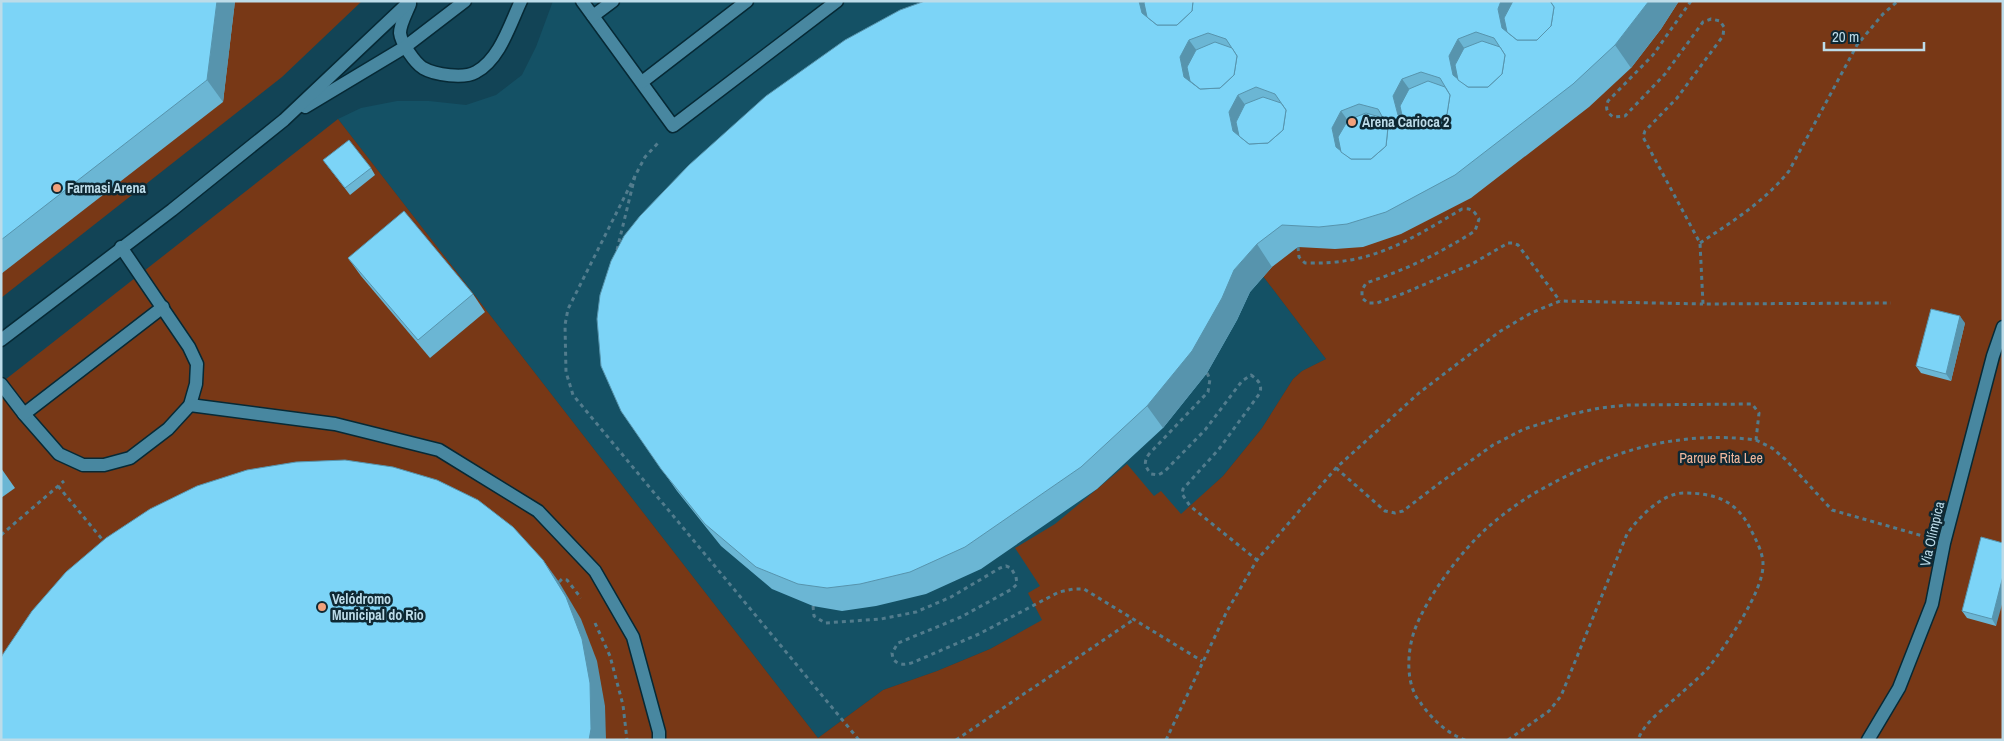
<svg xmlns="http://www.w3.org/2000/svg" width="2004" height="741" viewBox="0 0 2004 741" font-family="'Archivo Narrow',sans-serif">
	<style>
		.built { fill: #145165 }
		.green { fill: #783816 }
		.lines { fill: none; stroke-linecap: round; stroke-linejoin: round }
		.minor-casing { stroke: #062935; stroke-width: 15 }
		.path { stroke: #527c8d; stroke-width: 3; stroke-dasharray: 4 4; stroke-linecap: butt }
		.minor { stroke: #4887a0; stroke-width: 12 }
		.wall { fill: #6bb6d4 }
		.shaded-wall { fill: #5794ad }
		.building { fill: #7cd4f7; stroke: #5794ad; fill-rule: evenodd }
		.poi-dot { fill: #f1a17c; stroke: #0e2833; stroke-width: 2 }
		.labels { text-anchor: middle; stroke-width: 5; stroke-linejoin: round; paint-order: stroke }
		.poi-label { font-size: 14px; font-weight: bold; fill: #bddce9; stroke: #0e2833; text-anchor: start }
		.park-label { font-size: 14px; fill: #f2b89d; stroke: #0e2833 }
		.street-label { font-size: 14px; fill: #bddce9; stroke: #0e2833 }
	</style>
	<rect width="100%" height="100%" fill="#124456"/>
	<!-- built -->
	<polygon class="built" points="553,1 1054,1 1326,359 1302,371 1293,379 1262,428 1223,476 1181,515 1043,620 990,649 937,671 883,690 818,738 338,119 361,108 397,101 429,101 466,105 496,95 522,75 536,47"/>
	<!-- green -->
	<g class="green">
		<polygon points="1,1 362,1 282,77 1,298"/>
		<polygon points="1054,1 2003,1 2003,740 1,740 1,383 338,119 818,738 883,690 937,671 990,649 1042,620 1028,593 1040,586 1015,548 1055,524 1127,464 1154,496 1161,491 1181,514 1223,476 1262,428 1293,379 1302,371 1326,359"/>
	</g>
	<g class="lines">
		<defs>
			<g id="minor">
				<polyline points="582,1 673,126 837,1"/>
				<path d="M410 4C407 12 400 24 400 33 401 43 415 63 423 68 435 75 464 79 476 72 500 59 510 24 521 1"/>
				<polyline points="593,16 613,1"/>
				<polyline points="642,82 747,1"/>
				<polyline points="305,107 405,47 465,1"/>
				<polyline points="1,340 172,210 284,120 410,1"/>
				<polyline points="1,384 24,414 59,454 83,465 104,465 130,458 168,429 190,405 196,384 197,364 189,347 121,247"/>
				<polyline points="190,405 335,424 439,450 538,511 595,571 633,637 659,732 659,740"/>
				<polyline points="24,414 163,307"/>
				<polyline points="1868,740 1899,688 1932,604 1944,543 1993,356 2003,327"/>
			</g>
		</defs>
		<!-- minor casing -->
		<use href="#minor" class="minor-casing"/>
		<!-- path -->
		<g class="path">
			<path d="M1691 1 1653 55 1608 101C1605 109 1607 112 1613 117L1625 116 1665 74 1703 22 1711 19 1720 21 1724 27 1723 36 1677 98 1645 131 1643 137 1700 243 1703 304 1891 303"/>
			<polyline points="635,176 568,309 565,325 566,372 573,395 859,740"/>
			<path d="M1700 243C1733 221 1764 202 1789 171L1857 45 1883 14 1898 1"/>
			<path d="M1298 247 1299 257 1305 263C1372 265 1406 242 1462 209 1472 208 1474 211 1479 219L1475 231C1438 254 1408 269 1366 283L1362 290V298L1368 303H1377L1402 294 1472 264 1508 243H1513L1518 245 1560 301"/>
			<polyline points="617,250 635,176 645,157 658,143"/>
			<path d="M1207 373 1210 379 1208 392 1149 454C1143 463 1145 466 1151 474L1158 475 1164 472 1205 430 1242 381 1251 375C1259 381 1262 384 1260 393L1219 449 1183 489 1182 494 1190 506 1257 560"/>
			<polyline points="1756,440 1772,448 1785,459 1832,510 1923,536"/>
			<path d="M1336 468 1385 511 1395 513 1403 511 1441 482 1493 445 1524 429 1572 414 1600 408 1627 405 1752 404 1759 413 1756 440C1677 430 1610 451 1542 489 1523 499 1503 514 1487 528 1461 551 1427 597 1415 629 1408 648 1406 674 1414 692 1415 697 1420 701 1422 705 1434 721 1447 733 1465 740"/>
			<polyline points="58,486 106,544"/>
			<polyline points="1,535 64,481"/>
			<polyline points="559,582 562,579 567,580 581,598"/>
			<path d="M813 606 814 616 825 623 881 619 916 612 951 597 1000 568 1006 566 1011 568 1016 577 1017 584 1012 589 961 617 898 643 892 653 893 659C899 666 906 665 914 662L979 634 1059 592 1073 589H1084L1202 661"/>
			<polyline points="595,623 610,656 623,705 627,740"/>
			<polyline points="956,740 1133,620"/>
			<polyline points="1166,740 1227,611 1257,560 1336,468 1419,393 1499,332 1531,313 1560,301 1703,304"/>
			<path d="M1508 740 1549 711 1561 696 1627 534C1639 517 1662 493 1684 493 1714 493 1736 500 1750 528 1755 538 1763 552 1763 564 1764 591 1726 645 1709 667 1700 677 1689 686 1679 695 1665 708 1644 722 1638 740"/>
		</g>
		<!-- minor -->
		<use href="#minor" class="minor"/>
	</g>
	<!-- wall -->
	<g class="wall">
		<polygon points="1,1 235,1 223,102 1,274"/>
		<polygon points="925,1 1679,1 1661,29 1631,68 1589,107 1471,198 1401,234 1363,247 1335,249 1298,247 1272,267 1250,292 1237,320 1207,373 1163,428 1097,489 981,569 926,594 876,606 842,611 813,606 772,589 721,546 677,491 621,411"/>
		<polygon points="323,160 371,168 375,175 350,195"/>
		<polygon points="348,258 473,294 485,312 430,358 361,276"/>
		<polygon points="1965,323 1951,381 1921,373 1916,366"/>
		<polygon points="1,468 15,488 1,498"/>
		<polygon points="2003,543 1996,626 1967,618 1962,611"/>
	</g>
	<!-- shaded-wall -->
	<g class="shaded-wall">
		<polygon points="217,1 235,1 223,102 207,80"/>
		<polygon points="1139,1 1161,1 1156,28 1142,13"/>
		<polygon points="1501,1 1514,1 1516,43 1502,28 1498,9"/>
		<polygon points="1649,1 1679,1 1661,29 1631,68 1615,45"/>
		<polygon points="1458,39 1473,61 1467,91 1453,75 1449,56"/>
		<polygon points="1189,40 1205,62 1198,92 1184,77 1180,57"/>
		<polygon points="1402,79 1418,101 1412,130 1398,115 1393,96"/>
		<polygon points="1238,95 1254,117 1247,147 1233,131 1229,112"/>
		<polygon points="1341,111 1357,133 1350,163 1336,147 1332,128"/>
		<polygon points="1257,244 1272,267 1250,292 1237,320 1207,373 1163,428 1147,406 1234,270"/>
		<polygon points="1960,316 1965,323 1951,381 1946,374"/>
		<polygon points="543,560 559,582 581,619 597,661 605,706 606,740 589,740"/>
		<polygon points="2003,576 2003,601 1996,626 1992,619"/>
	</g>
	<!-- building -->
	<g class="building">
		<polygon points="1,1 217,1 207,80 1,240"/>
		<path d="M925 1H1139L1142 13 1157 25H1177L1192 11 1193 1H1501L1498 9 1502 28 1517 40H1537L1551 26 1554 7 1550 1H1649L1615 45 1573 84 1455 175 1386 212 1347 224 1319 227 1282 225 1257 244 1234 270 1222 298 1192 351 1147 406 1081 467 965 547 910 572 860 584 827 588 798 584 756 567 705 524 661 469 621 411 601 366 597 319 600 295 611 261 624 236 640 216 689 165 766 96 845 40 900 10ZM1476 32 1494 38 1505 55 1502 74 1488 87H1468L1453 75 1449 56 1458 39ZM1208 33 1226 39 1237 56 1234 75 1220 88 1200 89 1184 77 1180 57 1189 40ZM1421 72 1440 78 1450 95 1447 114 1433 127 1413 128 1398 115 1393 96 1402 79ZM1256 87 1275 94 1286 110 1283 130 1268 143 1249 144 1233 131 1229 112 1238 95ZM1359 104 1378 109 1388 127 1386 146 1371 159H1351L1336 147 1332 128 1341 111Z"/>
		<polygon points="1145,1 1193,1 1192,11 1177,25 1157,25 1147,17 1144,3"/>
		<polygon points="1513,1 1550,1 1554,7 1551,26 1537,40 1517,40 1507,32 1504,18"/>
		<polygon points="1482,41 1500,47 1505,55 1502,74 1488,87 1468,87 1458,80 1455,65 1464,48"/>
		<polygon points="1215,42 1232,48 1237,56 1234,75 1220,88 1200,89 1190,81 1187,67 1196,50"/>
		<polygon points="1428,81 1445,87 1450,95 1447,114 1433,127 1413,128 1403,120 1400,106 1409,89"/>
		<polygon points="1263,97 1281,103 1286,110 1283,130 1268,143 1249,144 1239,136 1236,122 1245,104"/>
		<polygon points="1366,113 1383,118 1388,127 1386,146 1371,159 1351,159 1341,152 1338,137 1348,120"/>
		<polygon points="349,140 371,168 345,188 323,160"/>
		<polygon points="404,211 473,294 418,340 348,258"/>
		<polygon points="1931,309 1960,316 1946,374 1916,366"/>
		<polygon points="345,460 393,467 437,480 478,500 513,527 543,560 566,597 582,639 590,683 591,729 589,740 1,740 1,658 3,654 32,611 66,572 106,538 150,509 197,486 247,470 296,462"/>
		<polygon points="1981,537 2003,543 2003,576 1992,619 1962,611"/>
	</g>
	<!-- markers -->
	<g class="poi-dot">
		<circle cx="1352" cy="122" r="5"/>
		<circle cx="57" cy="188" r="5"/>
		<circle cx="322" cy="607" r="5"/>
	</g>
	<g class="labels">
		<!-- poi labels -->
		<g class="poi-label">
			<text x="1362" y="127">Arena Carioca 2</text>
			<text x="67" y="193">Farmasi Arena</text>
			<text x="332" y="604">Velódromo<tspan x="332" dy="16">Municipal do Rio</tspan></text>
		</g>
		<!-- park labels -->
		<g class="park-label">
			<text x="1721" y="463">Parque Rita Lee</text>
		</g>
		<!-- street labels -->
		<g class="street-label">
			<text transform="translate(1932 534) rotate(-77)" y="5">Via Olímpica</text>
		</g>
	</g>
	<!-- border -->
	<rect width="2004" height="741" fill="none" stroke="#bddce9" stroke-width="5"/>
	<!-- scale -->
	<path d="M1824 42v8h100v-8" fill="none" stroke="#bddce9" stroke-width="2.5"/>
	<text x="1832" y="42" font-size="15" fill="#bddce9" stroke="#0e2833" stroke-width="4" paint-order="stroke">20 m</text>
</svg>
